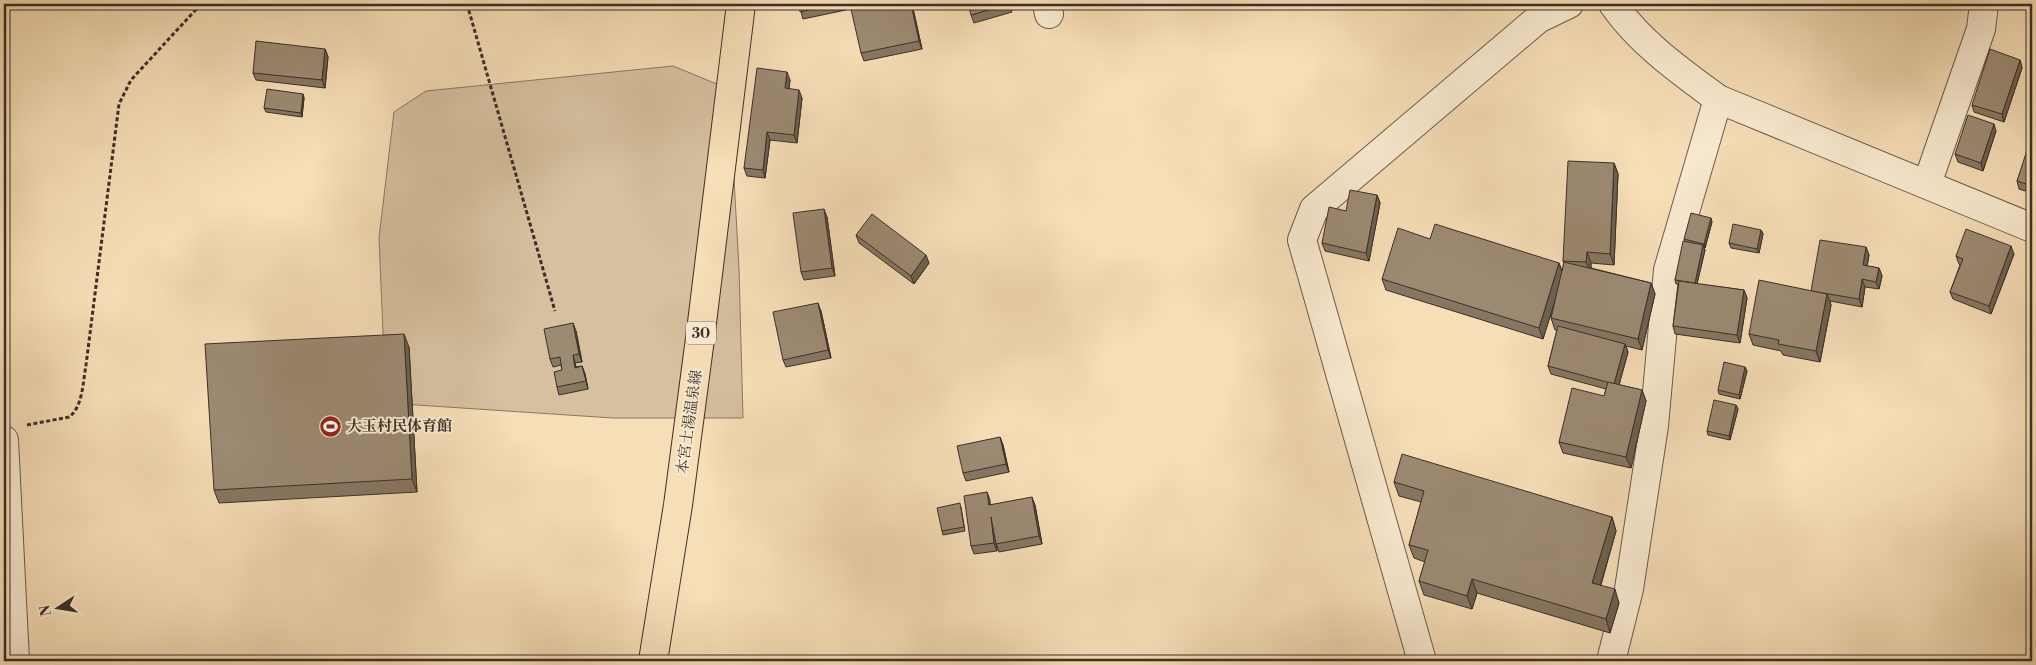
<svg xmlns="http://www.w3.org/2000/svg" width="2036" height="665" viewBox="0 0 2036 665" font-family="'Libre Bodoni','Noto Serif JP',serif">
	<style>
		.green { fill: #d6c09f; stroke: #887864 }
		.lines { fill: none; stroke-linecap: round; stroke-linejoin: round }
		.minor-casing { stroke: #6a5b4c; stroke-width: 30 }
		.major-casing { stroke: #3b2f29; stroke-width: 30 }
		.path { stroke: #3b2f29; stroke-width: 3; stroke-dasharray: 4 2.5; stroke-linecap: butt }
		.minor { stroke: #f9ead0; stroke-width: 28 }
		.major { stroke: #f6deb7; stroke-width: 28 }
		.wall { fill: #867763; stroke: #3b2f29 }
		.shaded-wall { fill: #6d6150; stroke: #3b2f29 }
		.building { fill: #9c8a73; stroke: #3b2f29 }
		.labels { text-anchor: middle; stroke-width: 4; stroke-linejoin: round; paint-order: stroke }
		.shield { fill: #f9ead0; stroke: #74675b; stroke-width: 1 }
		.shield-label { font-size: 14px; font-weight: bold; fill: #3b2f29 }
		.street-label { font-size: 15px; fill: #3b2f29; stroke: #f9ead0 }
		.poi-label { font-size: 15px; font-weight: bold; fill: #3b2f29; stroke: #f9ead0; text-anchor: start }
	</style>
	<rect width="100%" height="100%" fill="#f6deb7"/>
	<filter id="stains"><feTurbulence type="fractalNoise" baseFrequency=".004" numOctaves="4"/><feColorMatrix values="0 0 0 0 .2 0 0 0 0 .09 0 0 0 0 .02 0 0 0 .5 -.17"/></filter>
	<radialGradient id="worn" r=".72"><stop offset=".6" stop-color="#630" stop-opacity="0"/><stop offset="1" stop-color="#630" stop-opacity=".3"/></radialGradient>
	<!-- green -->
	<polygon class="green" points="673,66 729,89 739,268 743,418 613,418 386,403 379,238 394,112 426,91"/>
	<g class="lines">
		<defs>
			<g id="minor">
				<polyline points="1047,4 1049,14"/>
				<path d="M1613 4C1640 43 1680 71 1718 99L2032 228"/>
				<polyline points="1927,184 1981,29 1984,4"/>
				<polyline points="4,440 15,661"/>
				<polyline points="1422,661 1302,240 1314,209 1538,19 1569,4"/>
				<polyline points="1611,661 1629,589 1654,426 1668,270 1718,99"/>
			</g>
			<polyline id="major" points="653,661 678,505 701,331 741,4"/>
		</defs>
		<!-- minor casing -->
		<use href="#minor" class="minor-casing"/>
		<!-- major casing -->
		<use href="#major" class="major-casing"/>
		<!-- path -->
		<g class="path">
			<polyline points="467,4 555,311"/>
			<path d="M27 425 69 417C83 407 83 381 86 365L119 104 131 80 201 4"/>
		</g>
		<!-- minor -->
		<use href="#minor" class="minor"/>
		<!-- major -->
		<use href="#major" class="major"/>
	</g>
	<!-- wall -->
	<g class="wall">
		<polygon points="799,4 844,4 846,10 803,19"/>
		<polygon points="876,4 912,4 922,49 864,61 861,53"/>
		<polygon points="1009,4 1012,12 974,23 971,15"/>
		<polygon points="325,49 328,57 325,88 256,80 253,73"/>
		<polygon points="2020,60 2022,68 2004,122 1974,112 1972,105"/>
		<polygon points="790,80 789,88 802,98 797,143 770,140 765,178 747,176 744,168"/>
		<polygon points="303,94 304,98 302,117 266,112 264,108"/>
		<polygon points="1996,131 1983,171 1958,162 1955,154"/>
		<polygon points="2032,142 2032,193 2019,189 2017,181"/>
		<polygon points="1614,163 1618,174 1614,265 1591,263 1591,268 1651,283 1655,294 1642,350 1626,346 1628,352 1619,385 1642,390 1646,401 1631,468 1563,453 1559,442 1604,396 1606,389 1551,374 1548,366 1557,330 1555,330 1551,318 1556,297 1543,339 1386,290 1382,279 1430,239 1559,263 1562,271 1564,263 1563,261"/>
		<polygon points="1377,195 1380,203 1369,261 1325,251 1322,243 1346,211"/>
		<polygon points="827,217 835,276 804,280 801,272"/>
		<polygon points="1712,222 1705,248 1704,248 1705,250 1697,284 1744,290 1747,298 1740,343 1675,334 1673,326 1678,284 1676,284 1675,280 1685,242 1684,239"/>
		<polygon points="1761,230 1763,234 1759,253 1731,248 1729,243"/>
		<polygon points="856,235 929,263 914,284 859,243"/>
		<polygon points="1866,247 1869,255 1867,266 1879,268 1882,276 1879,289 1865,287 1862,307 1830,301 1831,305 1820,362 1783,355 1781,351 1753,345 1749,334 1811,291"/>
		<polygon points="2014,254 1991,314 1953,299 1950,292 1960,265 1959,264 1956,256"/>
		<polygon points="821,311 831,358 786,367 783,360"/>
		<polygon points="576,331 582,362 575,363 576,367 582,366 585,374 588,389 559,395 557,387 562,370 561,365 553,367 550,359"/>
		<polygon points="409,347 417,492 219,503 214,490"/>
		<polygon points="1745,367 1747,371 1740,399 1719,394 1718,390"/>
		<polygon points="1736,405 1738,409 1730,440 1708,435 1707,431"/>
		<polygon points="1000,437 1003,445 1009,472 966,481 963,473"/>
		<polygon points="1394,482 1612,517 1616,531 1601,585 1619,603 1610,633 1477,593 1472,609 1424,595 1419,581 1425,562 1414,558 1409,545 1421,502 1399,496"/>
		<polygon points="987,492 990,505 1035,505 1042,544 999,552 996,543 997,551 974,554 971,546"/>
		<polygon points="961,507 965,531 943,535 942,531"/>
	</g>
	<!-- shaded-wall -->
	<g class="shaded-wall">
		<polygon points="911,4 912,4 922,49 919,41"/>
		<polygon points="325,49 328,57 325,88 322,80"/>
		<polygon points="2020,60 2022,68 2004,122 2002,114"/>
		<polygon points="787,72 790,80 788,96 785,88"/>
		<polygon points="799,90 802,98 797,143 794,135"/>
		<polygon points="303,94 304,98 302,117 301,113"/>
		<polygon points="1994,124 1996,131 1983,171 1981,163"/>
		<polygon points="767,132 770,140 765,178 763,170"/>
		<polygon points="1614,163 1618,174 1614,265 1610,254"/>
		<polygon points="1377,195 1380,203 1369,261 1366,253"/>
		<polygon points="824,209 827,217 835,276 832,268"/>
		<polygon points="1711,218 1712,222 1705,248 1704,244"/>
		<polygon points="1761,230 1763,234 1759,253 1757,249"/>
		<polygon points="1703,245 1705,250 1696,288 1695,284"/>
		<polygon points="2011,246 2014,254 1991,314 1989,306"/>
		<polygon points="1866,247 1869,255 1866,273 1863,265"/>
		<polygon points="1587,252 1591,263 1591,273 1586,262"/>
		<polygon points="926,255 929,263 914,284 911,276"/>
		<polygon points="1559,263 1563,275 1543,339 1539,328"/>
		<polygon points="1879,268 1882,276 1879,289 1876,282"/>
		<polygon points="1862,279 1865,287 1862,307 1859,299"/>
		<polygon points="1651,283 1655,294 1642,350 1638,339"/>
		<polygon points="1744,290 1747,298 1740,343 1737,335"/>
		<polygon points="1827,294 1831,305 1820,362 1816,351"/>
		<polygon points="818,303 821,311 831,358 828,350"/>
		<polygon points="573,323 576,331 582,362 579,354"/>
		<polygon points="404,334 409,347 417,492 412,479"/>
		<polygon points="1625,344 1628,352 1617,392 1614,384"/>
		<polygon points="573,355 578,375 575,368"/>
		<polygon points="582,366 585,374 588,389 586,381"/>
		<polygon points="1745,367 1747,371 1740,399 1739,395"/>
		<polygon points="1642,390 1646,401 1631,468 1626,457"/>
		<polygon points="1736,405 1738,409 1730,440 1729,436"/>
		<polygon points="1000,437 1003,445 1009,472 1006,464"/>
		<polygon points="987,492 990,500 991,513 989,505"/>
		<polygon points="1032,497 1035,505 1042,544 1039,536"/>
		<polygon points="991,517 994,525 997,551 994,543"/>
		<polygon points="1612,517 1616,531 1597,597 1592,583"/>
		<polygon points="1472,579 1477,593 1472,609 1467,596"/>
		<polygon points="1615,589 1619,603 1610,633 1606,619"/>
	</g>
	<!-- building -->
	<g class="building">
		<polygon points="799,4 835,4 800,12"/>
		<polygon points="876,4 911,4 919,41 861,53 851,9"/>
		<polygon points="968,4 1009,4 971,15"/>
		<polygon points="256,41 325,49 322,80 253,73"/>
		<polygon points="1990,49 2020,60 2002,114 1972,105"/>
		<polygon points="757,68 787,72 785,88 799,90 794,135 767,132 763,170 744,168"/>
		<polygon points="267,89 303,94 301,113 264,108"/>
		<polygon points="1968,115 1994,124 1981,163 1955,154"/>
		<polygon points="2030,141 2032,142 2032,186 2017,181"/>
		<polygon points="1568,161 1614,163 1610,254 1587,252 1586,262 1563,261"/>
		<polygon points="1350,190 1377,195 1366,253 1322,243 1329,207 1346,211"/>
		<polygon points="824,209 832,268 801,272 793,213"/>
		<polygon points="1691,213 1711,218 1704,244 1684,239"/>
		<polygon points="872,214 926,255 911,276 856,235"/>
		<polygon points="1435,224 1559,263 1539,328 1382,279 1398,228 1430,239"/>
		<polygon points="1733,224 1761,230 1757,249 1729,243"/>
		<polygon points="1966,229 2011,246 1989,306 1950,292 1963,259 1956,256"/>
		<polygon points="1820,240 1866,247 1863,265 1879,268 1876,282 1862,279 1859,299 1811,291"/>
		<polygon points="1683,241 1703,245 1695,283 1675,280"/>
		<polygon points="1564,262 1651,283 1638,339 1551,318"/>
		<polygon points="1759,280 1827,294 1816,351 1778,344 1779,340 1749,334"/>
		<polygon points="1679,281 1744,290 1737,335 1673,326"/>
		<polygon points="818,303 828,350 783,360 773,312"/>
		<polygon points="573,323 579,354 573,355 575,368 582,366 586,381 557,387 554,372 562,370 560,357 550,359 544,329"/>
		<polygon points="1558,326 1625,344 1614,384 1548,366"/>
		<polygon points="404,334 412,479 214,490 205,344"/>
		<polygon points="1724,362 1745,367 1739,395 1718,390"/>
		<polygon points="1608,382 1642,390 1626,457 1559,442 1572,388 1604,396"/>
		<polygon points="1714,400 1736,405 1729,436 1707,431"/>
		<polygon points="1000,437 1006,464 963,473 957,446"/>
		<polygon points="1402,454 1612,517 1592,583 1615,589 1606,619 1472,579 1467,596 1419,581 1428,550 1409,545 1424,491 1394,482"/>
		<polygon points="987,492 989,505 1032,497 1039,536 996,544 991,517 994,543 971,546 964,496"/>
		<polygon points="960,503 964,527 942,531 937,508"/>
	</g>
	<!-- icons -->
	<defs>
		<symbol id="stadium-disc" viewBox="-11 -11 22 22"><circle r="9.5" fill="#8f2418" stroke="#f9ead0"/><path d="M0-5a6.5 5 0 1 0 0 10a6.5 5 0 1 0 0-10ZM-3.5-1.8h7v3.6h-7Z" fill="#fff"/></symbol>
	</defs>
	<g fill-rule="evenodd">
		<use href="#stadium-disc" x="318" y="414" width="25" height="25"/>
	</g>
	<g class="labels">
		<!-- shield labels -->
		<rect class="shield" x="686" y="321.5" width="30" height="23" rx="4"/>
		<g class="shield-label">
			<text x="701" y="338">30</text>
		</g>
		<!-- street labels -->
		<g class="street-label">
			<text transform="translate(689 422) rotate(-82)" y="5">本宮土湯温泉線</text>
		</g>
		<!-- poi labels -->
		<g class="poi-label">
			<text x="347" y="431">大玉村民体育館</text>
		</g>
	</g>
	<!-- margin -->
	<rect width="2036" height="665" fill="none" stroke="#f6deb7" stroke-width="20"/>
	<rect x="5" y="5" width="2026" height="655" fill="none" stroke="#3b2f29" stroke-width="2.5"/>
	<rect x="10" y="10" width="2016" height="645" fill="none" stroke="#3b2f29"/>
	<!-- north arrow -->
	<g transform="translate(58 608) rotate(258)" stroke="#f9ead0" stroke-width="4" paint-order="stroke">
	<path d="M0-4L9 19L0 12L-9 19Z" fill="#3b2f29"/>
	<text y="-8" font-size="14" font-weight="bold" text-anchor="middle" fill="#3b2f29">N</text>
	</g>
	<rect width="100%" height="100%" filter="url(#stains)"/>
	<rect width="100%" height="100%" fill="url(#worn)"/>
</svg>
